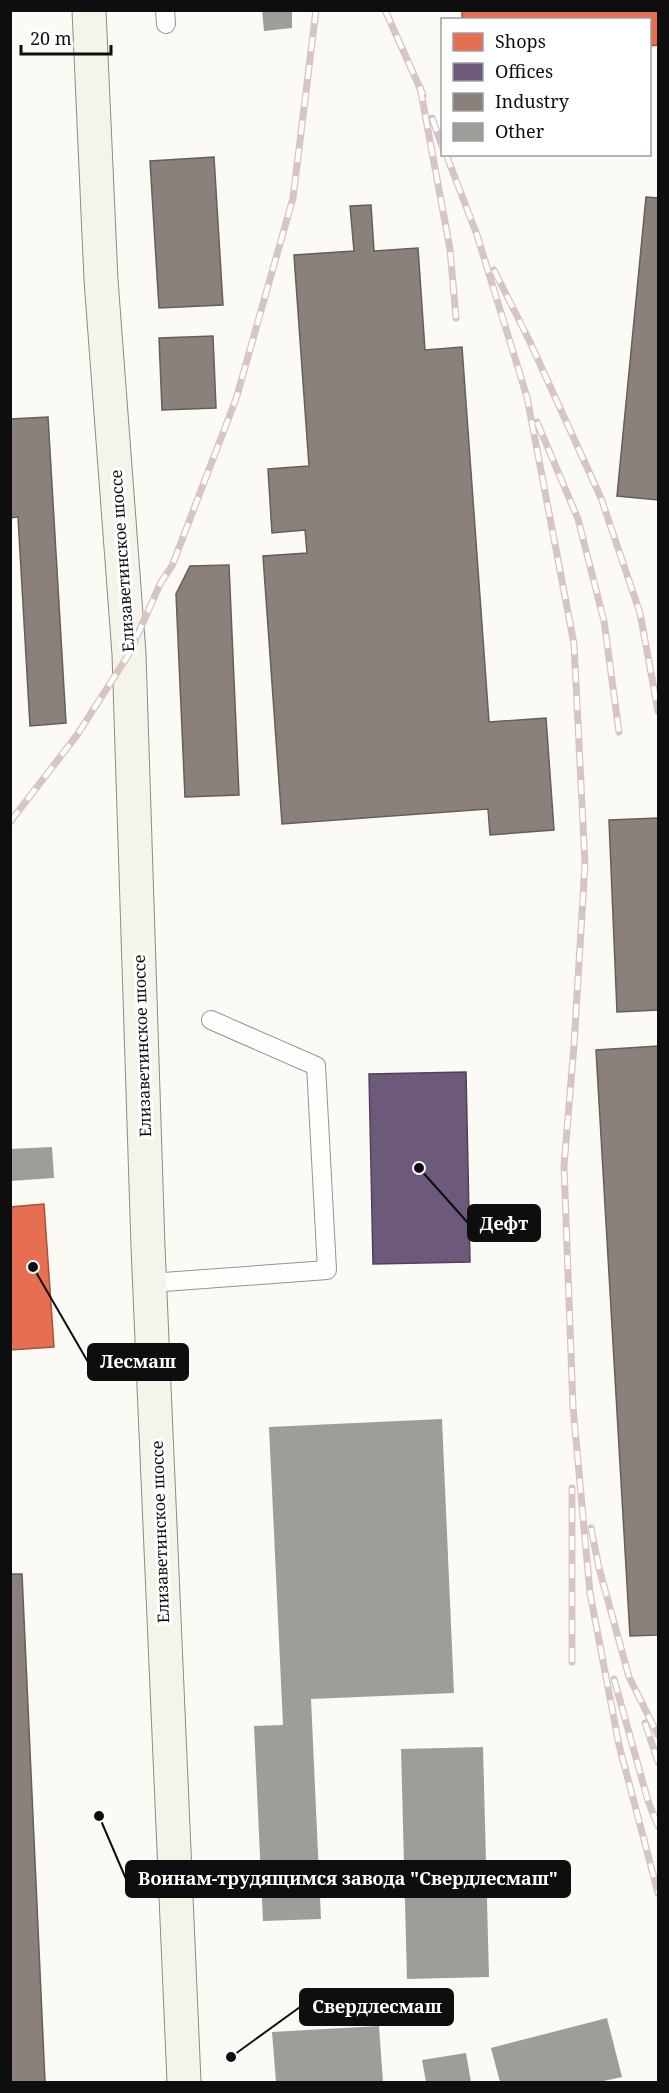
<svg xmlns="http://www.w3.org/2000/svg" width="669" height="2093" viewBox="0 0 669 2093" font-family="'Noto Serif',serif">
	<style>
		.shops { fill: #e76f51; stroke: #a6523d; stroke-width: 1.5 }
		.offices { fill: #6d597a; stroke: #50425a; stroke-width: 1.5 }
		.industry { fill: #8a817c; stroke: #655e5b; stroke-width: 1.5 }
		.building { fill: #9f9d99 }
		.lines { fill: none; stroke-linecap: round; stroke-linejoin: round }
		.lane-casing { stroke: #959492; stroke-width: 20 }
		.secondary-casing { stroke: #8c8b88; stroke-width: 35 }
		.lane { stroke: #fffefd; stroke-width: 18 }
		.secondary { stroke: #f5f4ea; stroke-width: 33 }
		.rail-casing { stroke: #d7c5c5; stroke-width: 7 }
		.rail { stroke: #fff; stroke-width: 4.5; stroke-dasharray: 14; stroke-linecap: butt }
		.labels { text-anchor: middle; stroke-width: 6; stroke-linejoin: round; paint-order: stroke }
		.street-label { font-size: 16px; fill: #0e0e0e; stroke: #fff }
		.leader { fill: none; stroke: #0e0e0e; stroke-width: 2 }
		.callout-dot { fill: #0e0e0e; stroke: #fff; stroke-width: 2 }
		.callout { fill: #0e0e0e; stroke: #0e0e0e; stroke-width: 2 }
		.callout-label { font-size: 18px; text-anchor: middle; font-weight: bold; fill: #fff }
	</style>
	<rect width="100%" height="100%" fill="#fcfaf4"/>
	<!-- shops -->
	<g class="shops">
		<polygon points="462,10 658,10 658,45 650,46 650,20 462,20"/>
		<polygon points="44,1204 54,1347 10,1350 10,1207"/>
	</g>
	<!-- offices -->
	<polygon class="offices" points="466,1072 470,1262 373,1264 369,1074"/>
	<!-- industry -->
	<g class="industry">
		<polygon points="214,157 223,305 159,308 150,161"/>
		<polygon points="646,197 658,198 658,500 617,496"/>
		<polygon points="371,205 374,251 418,248 425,350 462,347 489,722 546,718 554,830 490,835 488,809 282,824 263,556 307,553 305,530 272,533 268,469 309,466 294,255 354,251 350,206"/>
		<polygon points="213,336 216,408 162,410 159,338"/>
		<polygon points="48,417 66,723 30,726 18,517 10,518 10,419"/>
		<polygon points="229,565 239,795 185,797 176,594 190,566"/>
		<polygon points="658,818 658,1010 617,1012 609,820"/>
		<polygon points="658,1046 658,1635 630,1636 596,1050"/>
		<polygon points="10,1574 22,1574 45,2082 10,2082"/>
	</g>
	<!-- building -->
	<g class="building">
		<polygon points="262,10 292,10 292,28 264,31"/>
		<polygon points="52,1147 54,1178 10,1181 10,1149"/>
		<polygon points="442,1419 454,1693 311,1699 321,1919 263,1921 254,1726 283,1725 269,1427"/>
		<polygon points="483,1747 489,1977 407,1979 401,1749"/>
		<polygon points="607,2018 622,2077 599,2082 500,2082 491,2048"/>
		<polygon points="379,2026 383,2082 276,2082 272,2032"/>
		<polygon points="466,2053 471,2082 426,2082 422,2060"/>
	</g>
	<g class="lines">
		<defs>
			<g id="lane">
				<polyline points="165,10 166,24"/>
				<polyline points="150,1283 327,1270 316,1066 211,1020"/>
			</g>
			<polyline id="secondary" points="89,10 101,280 129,654 148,1247 184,2082"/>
		</defs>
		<!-- lane casing -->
		<use href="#lane" class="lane-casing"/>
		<!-- secondary casing -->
		<use href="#secondary" class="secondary-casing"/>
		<!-- lane -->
		<use href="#lane" class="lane"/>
		<!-- secondary -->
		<use href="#secondary" class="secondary"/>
		<defs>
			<g id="rail">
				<polyline points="385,10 423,95"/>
				<polyline points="420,87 450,249 456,318"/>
				<polyline points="432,118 442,146"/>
				<polyline points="446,154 477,235 527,397 574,644 585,864 574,1045 564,1166 573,1407 590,1593 619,1745 658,1893"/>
				<polyline points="494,270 529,340 601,498 640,613 658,711"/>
				<polyline points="537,422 578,519 604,621 619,732"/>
				<polyline points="10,822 77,735 129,654 161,582 172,566 236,399 293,198 316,10"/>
				<polyline points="591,1528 599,1568 629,1677 658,1735"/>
				<polyline points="572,1662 572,1488"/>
				<polyline points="614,1679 648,1801 658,1826"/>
				<polyline points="645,1723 658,1762"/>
			</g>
		</defs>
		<!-- rail casing -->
		<use href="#rail" class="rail-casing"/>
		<!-- rail -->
		<use href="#rail" class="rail"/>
	</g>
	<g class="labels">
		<!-- street labels -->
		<g class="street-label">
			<text transform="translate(122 561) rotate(-94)" y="6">Елизаветинское шоссе</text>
			<text transform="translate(142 1046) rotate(-92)" y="6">Елизаветинское шоссе</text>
			<text transform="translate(160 1532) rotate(-92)" y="6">Елизаветинское шоссе</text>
		</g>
	</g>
	<!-- callouts -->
	<path class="leader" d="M419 1168L468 1223M33 1267L88 1362M99 1816L126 1879M231 2057L300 2007"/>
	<g class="callout-dot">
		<circle cx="419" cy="1168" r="6"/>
		<circle cx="33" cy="1267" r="6"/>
		<circle cx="99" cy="1816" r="6"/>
		<circle cx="231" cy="2057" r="6"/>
	</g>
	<g class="callout">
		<rect x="468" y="1205" width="72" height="36" rx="6"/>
		<rect x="88" y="1344" width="100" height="36" rx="6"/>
		<rect x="126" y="1861" width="444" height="36" rx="6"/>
		<rect x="300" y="1989" width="153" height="36" rx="6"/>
	</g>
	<g class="callout-label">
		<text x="504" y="1230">Дефт</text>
		<text x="138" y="1368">Лесмаш</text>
		<text x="348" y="1885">Воинам-трудящимся завода "Свердлесмаш"</text>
		<text x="377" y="2013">Свердлесмаш</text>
	</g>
	<!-- border -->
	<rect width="669" height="2093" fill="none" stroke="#0e0e0e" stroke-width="24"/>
	<!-- legend -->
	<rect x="441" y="18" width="210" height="138" fill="#ffffff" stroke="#9f9f9f" stroke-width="1.5"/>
	<rect x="453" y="33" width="30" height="18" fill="#e76f51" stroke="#9f9f9f" stroke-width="1.5"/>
	<text x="495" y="48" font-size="18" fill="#0e0e0e">Shops</text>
	<rect x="453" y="63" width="30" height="18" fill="#6d597a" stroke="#9f9f9f" stroke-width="1.5"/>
	<text x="495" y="78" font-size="18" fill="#0e0e0e">Offices</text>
	<rect x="453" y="93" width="30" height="18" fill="#8a817c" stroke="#9f9f9f" stroke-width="1.5"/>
	<text x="495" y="108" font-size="18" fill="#0e0e0e">Industry</text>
	<rect x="453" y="123" width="30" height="18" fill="#9f9d99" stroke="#9f9f9f" stroke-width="1.5"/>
	<text x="495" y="138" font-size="18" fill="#0e0e0e">Other</text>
	<!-- scale -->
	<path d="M21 45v9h90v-9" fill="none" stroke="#0e0e0e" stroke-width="3"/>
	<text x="30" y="45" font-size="18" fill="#0e0e0e" stroke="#ffffff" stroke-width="4.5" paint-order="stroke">20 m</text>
</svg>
